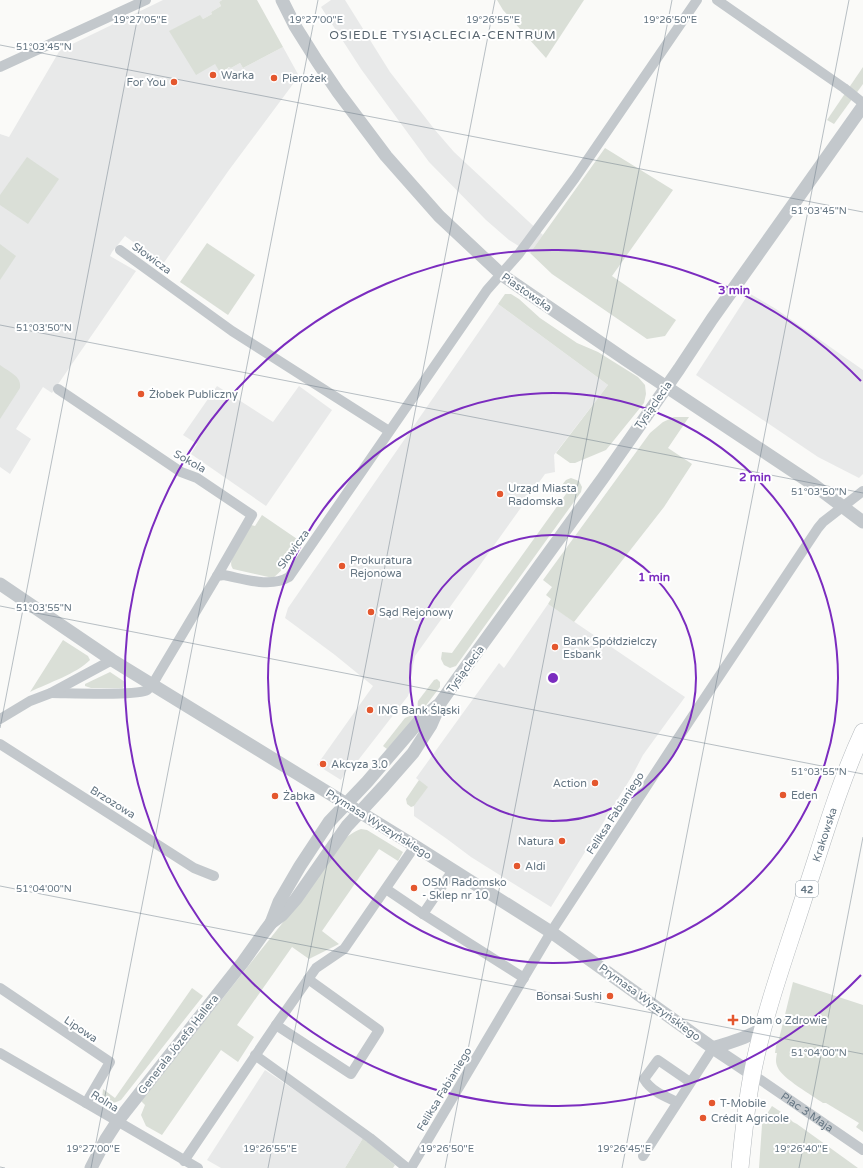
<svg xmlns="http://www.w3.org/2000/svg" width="863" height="1168" viewBox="0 0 863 1168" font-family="'Varela Round',sans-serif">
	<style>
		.built { fill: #e8e9e9 }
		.green { fill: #dadfd7 }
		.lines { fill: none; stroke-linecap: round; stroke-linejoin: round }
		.primary-casing { stroke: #b5babe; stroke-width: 18 }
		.minor { stroke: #c3c8cc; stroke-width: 10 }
		.tertiary { stroke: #c3c8cc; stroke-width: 13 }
		.primary { stroke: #fff; stroke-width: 17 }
		.ticks { fill: none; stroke: #657683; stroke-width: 1; stroke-opacity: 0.45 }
		.ring { fill: none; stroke: #7b2cbf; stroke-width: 2 }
		.poi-dot { fill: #e4572e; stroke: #fff; stroke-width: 1.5 }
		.labels { text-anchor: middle; stroke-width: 4; stroke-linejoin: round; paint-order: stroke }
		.shield { fill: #fff; stroke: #939fa8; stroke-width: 1 }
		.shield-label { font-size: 10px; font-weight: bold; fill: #657683 }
		.poi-label { font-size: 11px; fill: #657683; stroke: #fff; text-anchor: start }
		.street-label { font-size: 11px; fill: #657683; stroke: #fff }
		.neighbourhood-label { font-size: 12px; letter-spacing: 1px; fill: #57646e; stroke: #fff }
		.ticks-label { font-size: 10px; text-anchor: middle; fill: #657683; stroke: #fff; stroke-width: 4; stroke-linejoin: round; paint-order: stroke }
		.centre { fill: #7b2cbf; stroke: #fff; stroke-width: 2 }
		.ring-label { font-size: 12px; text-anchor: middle; font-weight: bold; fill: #7b2cbf; stroke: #fff; stroke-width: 4; stroke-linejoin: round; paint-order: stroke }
	</style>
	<rect width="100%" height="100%" fill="#fafaf8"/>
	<!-- built -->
	<g class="built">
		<polygon points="163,0 222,0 219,2 221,6 211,12 212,14 203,19 200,16 170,31 215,64 225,70 230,67 231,68 240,63 243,68 283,47 299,76 229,170 163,264 125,236 112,252 110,256 136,271 52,393 43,387 16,429 31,439 10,474 0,467 0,134 9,137 60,50"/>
		<polygon points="331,0 345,0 390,72 435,130 454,152 543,235 530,253 509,240 486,220 429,162 361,69 321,7"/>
		<polygon points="749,293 776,309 863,370 863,474 859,478 818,457 696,375"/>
		<polygon points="498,304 608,385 554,455 555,472 545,474 415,656 410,681 410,690 408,696 356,763 352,761 341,780 317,765 373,686 335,655 285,618 288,608"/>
		<polygon points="217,386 273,422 299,386 332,410 266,506 191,454 197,444 183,435"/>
		<polygon points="548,604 685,697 643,755 632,776 551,907 471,857 447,839 414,816 414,806 427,787 416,778 499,663 504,668"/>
		<polygon points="265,1070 338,1119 363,1138 345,1168 221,1168 207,1160"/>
	</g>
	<!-- green -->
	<g class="green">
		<polygon points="222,0 257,0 283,47 243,68 240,63 231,68 229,67 225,70 226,71 221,74 215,64 196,75 169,31 200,15 203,19 212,14 211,12 221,6 219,2"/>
		<polygon points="497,0 584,0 546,58 503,10"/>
		<polygon points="863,67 863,84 834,124 827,120"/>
		<polygon points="605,148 673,190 612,276 676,320 665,336 647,339 552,274 530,253"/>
		<polygon points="27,157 59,179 28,224 0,205 0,195"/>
		<polygon points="207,243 255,275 228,315 180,282"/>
		<polygon points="0,244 16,256 0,280"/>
		<polygon points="505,294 511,294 519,299 540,318 577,343 598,352 638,377 645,385 646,394 644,403 606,450 575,463 570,463 556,453 608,385 498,304"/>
		<path d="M0 365C9 372 22 376 20 388L0 419Z"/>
		<polygon points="674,417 689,417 668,448 692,464 664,507 574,622 548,604 551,599 546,595 552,587 543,580 650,433 663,422"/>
		<polygon points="571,478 579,481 582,487 581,492 456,666 450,668 444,665 441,659 442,652 452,653 571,487 562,485 566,480"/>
		<path d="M262 515 300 541C293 555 286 568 273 578L233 569C230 565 231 561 233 557L251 525 255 526Z"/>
		<path d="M63 640 88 656 90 660C76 674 48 683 30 692Z"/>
		<polygon points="110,672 125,682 126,683 123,688 91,688 85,686 85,684"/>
		<path d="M437 679 440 682V687L421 712C418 709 417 705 418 701L434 680Z"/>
		<polygon points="412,715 416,718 387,749 383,746 405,718"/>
		<polygon points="419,780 428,787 414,806 411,807 407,804 406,799"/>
		<path d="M361 829 367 830 403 852 398 861 379 849 322 931 339 944 309 959 292 947 237 1025 254 1037 238 1062 221 1050 162 1135 146 1126 141 1115 145 1105 141 1101 296 906 340 842C347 837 354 831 361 829Z"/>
		<path d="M793 982 863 1005V1132L856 1127 859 1123 826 1103H823C813 1096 782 1078 778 1068 775 1062 776 1059 777 1053H775L776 1046 779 1039Z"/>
		<path d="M192 988 203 996 121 1100C114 1103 109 1105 102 1100L103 1089 115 1098Z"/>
		<polygon points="772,1106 787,1116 793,1122 797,1124 858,1168 759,1168 762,1125 763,1120"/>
		<polygon points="363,1138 395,1165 393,1168 345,1168"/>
	</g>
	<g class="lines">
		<defs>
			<g id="primary">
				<path id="s2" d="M740 1168C743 1137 746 1106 752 1075 764 1013 786 954 805 894 823 840 839 784 863 732"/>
			</g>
		</defs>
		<!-- primary casing -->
		<use href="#primary" class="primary-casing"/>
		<!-- minor -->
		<g class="minor">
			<polyline points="717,0 844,88 863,103"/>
			<polyline points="0,67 146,0"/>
			<polyline points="120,250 232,331 389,431"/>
			<polyline points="58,389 181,472 197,478 252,515 217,576"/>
			<path d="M51 693C67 693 138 696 147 690 152 686 155 680 158 675L217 576 224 575C245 579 270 588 289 577L487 290 518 255 575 178 697 0"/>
			<polyline points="0,719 30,701 51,693 112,660"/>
			<polyline points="0,744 194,868 214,876"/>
			<polyline points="386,889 423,914 524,978"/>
			<polyline points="423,914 453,870"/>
			<polyline points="0,988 110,1062 86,1103"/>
			<polyline points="276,1025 351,1074 379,1030 308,979"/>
			<polyline points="0,1053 198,1168"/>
			<polyline points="255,1055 370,1138 407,1168"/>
			<path id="s1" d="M752 1074 863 1150"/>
			<path d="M677 1102C664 1096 651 1091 644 1079L658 1060 690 1082"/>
			<polyline points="643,1156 713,1048"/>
			<polyline points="184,1161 276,1025 316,968 344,949 415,846"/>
			<polyline points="411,1168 551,932 690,720 818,528 823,522 863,491"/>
		</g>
		<!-- tertiary -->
		<g class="tertiary">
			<polyline points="282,0 295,26 317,61 338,92 386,156 439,216 502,275 626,360 814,485 863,522"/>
			<polyline points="0,584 112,660 415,846 551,932 713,1048 752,1074"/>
			<polyline points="271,923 282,915 296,899 347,826 384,786 413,753 431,725 441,702 455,682 603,478 679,369 712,319 863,106"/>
			<path d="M713 1048C731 1042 748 1038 764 1027"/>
			<polyline points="91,1168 106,1139 117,1122 243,962 265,931 271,923 279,902 300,866 329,822 367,782 422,718 438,705"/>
		</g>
		<!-- primary -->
		<use href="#primary" class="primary"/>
	</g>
	<!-- ticks -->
	<path class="ticks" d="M0 45 863 212M0 325 863 493M0 606 863 774M0 728 141 0M0 886 863 1054M0 1167 5 1168M91 1168 318 0M268 1168 495 0M445 1168 672 0M622 1168 849 0M799 1168 863 837"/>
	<!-- distance rings -->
	<g class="ring">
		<circle cx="553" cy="678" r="143"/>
		<circle cx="553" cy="678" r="285"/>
		<path d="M861 975A428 428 0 1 1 861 381"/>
	</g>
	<!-- markers -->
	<g class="poi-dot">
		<circle cx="213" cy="75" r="4"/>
		<circle cx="274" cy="78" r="4"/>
		<circle cx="174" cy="82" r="4"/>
		<circle cx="141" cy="394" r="4"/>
		<circle cx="500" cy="494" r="4"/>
		<circle cx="342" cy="566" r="4"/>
		<circle cx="371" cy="612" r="4"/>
		<circle cx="555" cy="647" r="4"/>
		<circle cx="370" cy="710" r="4"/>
		<circle cx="323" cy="764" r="4"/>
		<circle cx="595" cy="783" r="4"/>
		<circle cx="783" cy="795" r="4"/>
		<circle cx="275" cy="796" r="4"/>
		<circle cx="562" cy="841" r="4"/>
		<circle cx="517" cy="866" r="4"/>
		<circle cx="414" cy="888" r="4"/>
		<circle cx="610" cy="996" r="4"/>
		<path d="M731 1014h4v4h4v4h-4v4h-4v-4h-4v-4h4z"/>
		<circle cx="712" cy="1103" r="4"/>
		<circle cx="703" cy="1118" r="4"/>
	</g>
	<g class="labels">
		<!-- shield labels -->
		<rect class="shield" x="796" y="881" width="22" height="16" rx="3"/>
		<g class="shield-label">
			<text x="807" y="893">42</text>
		</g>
		<!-- poi labels -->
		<g class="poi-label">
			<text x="221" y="79">Warka</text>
			<text x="282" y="82">Pierożek</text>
			<text x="166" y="86" text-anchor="end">For You</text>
			<text x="149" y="398">Żłobek Publiczny</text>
			<text x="508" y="492">Urząd Miasta<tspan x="508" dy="13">Radomska</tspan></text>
			<text x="350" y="564">Prokuratura<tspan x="350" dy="13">Rejonowa</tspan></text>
			<text x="379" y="616">Sąd Rejonowy</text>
			<text x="563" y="645">Bank Spółdzielczy<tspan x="563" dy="13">Esbank</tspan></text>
			<text x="378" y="714">ING Bank Śląski</text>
			<text x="331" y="768">Akcyza 3.0</text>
			<text x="587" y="787" text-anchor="end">Action</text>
			<text x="791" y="799">Eden</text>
			<text x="283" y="800">Żabka</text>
			<text x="554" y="845" text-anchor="end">Natura</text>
			<text x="525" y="870">Aldi</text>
			<text x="422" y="886">OSM Radomsko<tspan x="422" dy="13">- Sklep nr 10</tspan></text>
			<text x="602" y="1000" text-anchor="end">Bonsai Sushi</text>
			<text x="741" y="1024">Dbam o Zdrowie</text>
			<text x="720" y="1107">T-Mobile</text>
			<text x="711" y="1122">Crédit Agricole</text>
		</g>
		<!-- street labels -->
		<g class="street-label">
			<text transform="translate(152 258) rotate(36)" y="4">Słowicza</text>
			<text transform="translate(527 292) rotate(35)" y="4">Piastowska</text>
			<text transform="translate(653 405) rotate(-55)" y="4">Tysiąclecia</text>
			<text transform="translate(190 461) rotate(29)" y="4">Sokola</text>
			<text transform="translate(293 549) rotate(-54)" y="4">Słowicza</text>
			<text transform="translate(465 669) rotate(-54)" y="4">Tysiąclecia</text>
			<text transform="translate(113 802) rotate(32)" y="4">Brzozowa</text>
			<text transform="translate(615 813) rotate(-57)" y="4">Feliksa Fabianiego</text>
			<text transform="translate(379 824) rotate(32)" y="4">Prymasa Wyszyńskiego</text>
			<text dy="4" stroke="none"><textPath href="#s2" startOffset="345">Krakowska</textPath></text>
			<text transform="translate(650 1002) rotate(36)" y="4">Prymasa Wyszyńskiego</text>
			<text transform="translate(81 1029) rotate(34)" y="4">Lipowa</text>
			<text transform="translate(178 1044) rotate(-52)" y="4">Generała Józefa Hallera</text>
			<text transform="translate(444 1089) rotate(-59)" y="4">Feliksa Fabianiego</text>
			<text transform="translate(105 1101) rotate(32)" y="4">Rolna</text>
			<text dy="4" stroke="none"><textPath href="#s1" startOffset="67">Plac 3 Maja</textPath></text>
		</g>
		<!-- neighbourhood labels -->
		<g class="neighbourhood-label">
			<text x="443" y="39">OSIEDLE TYSIĄCLECIA-CENTRUM</text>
		</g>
	</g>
	<g class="ticks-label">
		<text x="140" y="23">19°27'05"E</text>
		<text x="316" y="23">19°27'00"E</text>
		<text x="493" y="23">19°26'55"E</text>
		<text x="670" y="23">19°26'50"E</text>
		<text x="44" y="50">51°03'45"N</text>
		<text x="819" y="214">51°03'45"N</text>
		<text x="44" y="331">51°03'50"N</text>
		<text x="819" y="495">51°03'50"N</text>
		<text x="44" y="611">51°03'55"N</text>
		<text x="819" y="775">51°03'55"N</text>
		<text x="44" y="892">51°04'00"N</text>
		<text x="819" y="1056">51°04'00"N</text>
		<text x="93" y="1152">19°27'00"E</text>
		<text x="270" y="1152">19°26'55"E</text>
		<text x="447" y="1152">19°26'50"E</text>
		<text x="624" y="1152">19°26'45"E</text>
		<text x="801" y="1152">19°26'40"E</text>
	</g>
	<circle cx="553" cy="678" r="6" class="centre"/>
	<g class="ring-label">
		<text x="734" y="294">3 min</text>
		<text x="755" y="481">2 min</text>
		<text x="654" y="581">1 min</text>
	</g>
</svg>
